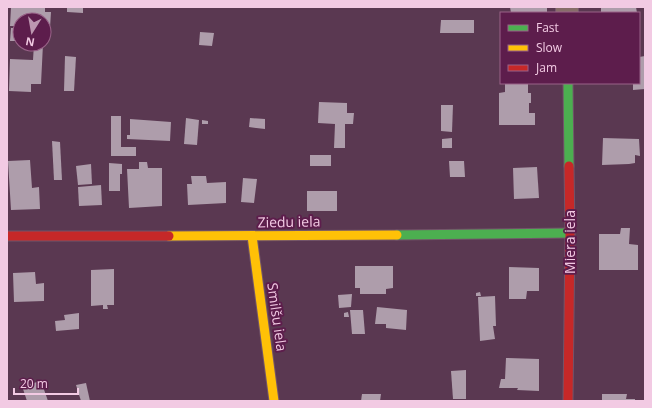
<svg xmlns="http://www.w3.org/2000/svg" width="652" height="408" viewBox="0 0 652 408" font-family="'Open Sans',sans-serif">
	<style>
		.building { fill: #ae9dab }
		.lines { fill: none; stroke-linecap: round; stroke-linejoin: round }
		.street-casing { stroke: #73556a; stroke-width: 24 }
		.fast-casing { stroke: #73556a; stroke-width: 11 }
		.slow-casing { stroke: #73556a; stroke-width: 11 }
		.jam-casing { stroke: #73556a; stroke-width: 11 }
		.street { stroke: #876d69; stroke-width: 22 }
		.fast { stroke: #4caf50; stroke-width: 9 }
		.slow { stroke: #ffc107; stroke-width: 9 }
		.jam { stroke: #c62828; stroke-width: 9 }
		.labels { text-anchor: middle; stroke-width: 4; stroke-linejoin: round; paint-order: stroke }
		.street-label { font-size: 14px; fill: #f2cae3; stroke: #5d1d4c }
	</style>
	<rect width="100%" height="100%" fill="#5a3851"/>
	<!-- building -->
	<g class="building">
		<polygon points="11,7 45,7 45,12 51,12 50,28 44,27 44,20 20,20 20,26 10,26"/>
		<polygon points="67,7 83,7 83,13 67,12"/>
		<polygon points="510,7 547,7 547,13 511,13"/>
		<polygon points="601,7 636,7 637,13 601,13"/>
		<polygon points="441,20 474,20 474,33 440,33"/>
		<polygon points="11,28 20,28 20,41 10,41"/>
		<polygon points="200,32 214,33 212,46 199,45"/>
		<polygon points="34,44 43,44 41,84 31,84 31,92 9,91 10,59 33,60"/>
		<polygon points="65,56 76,57 74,91 64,91"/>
		<polygon points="645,56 645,89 633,90 633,83 639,83 639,57"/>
		<polygon points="505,83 528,83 528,93 531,93 531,103 529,103 529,113 535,113 535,125 499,125 499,93 505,92"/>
		<polygon points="319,102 347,103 347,113 354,113 353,124 345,124 345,148 334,148 335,124 318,123"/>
		<polygon points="441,105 453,105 452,132 441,131"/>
		<polygon points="111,116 121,116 121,147 136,147 136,156 111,156"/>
		<polygon points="186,118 199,120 197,145 184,144"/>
		<polygon points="250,118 265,119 265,129 249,127"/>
		<polygon points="130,119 171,122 170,141 127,139 127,135 130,135"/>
		<polygon points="202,120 208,121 208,124 202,124"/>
		<polygon points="452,138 452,148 442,148 442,139"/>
		<polygon points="603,138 639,139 640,156 635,155 635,163 629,164 602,165"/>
		<polygon points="52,141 60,142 62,180 54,180"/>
		<rect x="310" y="155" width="21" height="11"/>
		<polygon points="30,160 32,188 39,187 40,209 11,210 8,161"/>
		<polygon points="449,161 464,161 465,177 450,177"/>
		<polygon points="139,162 147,162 148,168 162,168 162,206 129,208 127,169 139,169"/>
		<polygon points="109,163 122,164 122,174 120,174 120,191 109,191"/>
		<polygon points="91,164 92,184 78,185 76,166"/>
		<polygon points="537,167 539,198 514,199 513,168"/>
		<polygon points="191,176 206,176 207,183 226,182 226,203 188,205 187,184 192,184"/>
		<polygon points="243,178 257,179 254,203 241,202"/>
		<polygon points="101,185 102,205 79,206 78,187"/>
		<rect x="307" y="191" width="30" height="20"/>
		<polygon points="621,228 630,228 629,244 638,245 638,270 599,270 599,234 620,234"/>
		<polygon points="355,266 393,266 393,288 386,289 386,294 360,294 360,288 355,288"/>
		<polygon points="509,267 539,268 539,291 527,291 526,299 509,299"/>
		<polygon points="114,269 114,305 107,305 108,309 103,309 103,305 91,306 91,270"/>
		<polygon points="35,272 36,284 44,283 44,301 14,302 13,273"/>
		<polygon points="480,292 481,296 476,296 476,293"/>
		<polygon points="352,294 351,307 339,308 338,295"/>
		<polygon points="495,296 496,326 493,326 495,339 480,341 478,297"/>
		<polygon points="377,307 407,310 406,330 386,328 386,324 375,324"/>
		<polygon points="350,310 363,310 365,334 352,334"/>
		<polygon points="348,312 349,317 344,317 344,313"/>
		<polygon points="79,313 79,329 56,331 55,321 65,320 64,315"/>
		<polygon points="506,358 539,359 539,391 517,390 518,388 499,388 501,379 505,379"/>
		<polygon points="466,370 466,399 453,399 451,371"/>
		<polygon points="41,381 48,401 27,401 22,386"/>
		<polygon points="86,383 90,401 81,401 76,385"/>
		<polygon points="362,394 381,394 380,401 361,401"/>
		<polygon points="602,394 627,394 626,399 635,399 635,401 602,401"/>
	</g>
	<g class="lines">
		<defs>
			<polyline id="street" points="567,7 567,13"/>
			<g id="fast">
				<polyline points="568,83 569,166"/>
				<polyline points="397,235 570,233"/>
			</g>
			<g id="slow">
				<polyline points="169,236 397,235"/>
				<polyline points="252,236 274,401"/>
			</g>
			<g id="jam">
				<polyline points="7,236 169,236"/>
				<polyline points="568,401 570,233 569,166"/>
			</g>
		</defs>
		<!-- street casing -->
		<use href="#street" class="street-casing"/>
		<!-- fast casing -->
		<use href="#fast" class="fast-casing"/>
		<!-- slow casing -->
		<use href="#slow" class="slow-casing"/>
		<!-- jam casing -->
		<use href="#jam" class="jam-casing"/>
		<!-- street -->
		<use href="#street" class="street"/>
		<!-- fast -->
		<use href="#fast" class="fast"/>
		<!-- slow -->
		<use href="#slow" class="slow"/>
		<!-- jam -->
		<use href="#jam" class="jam"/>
	</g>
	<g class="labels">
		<!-- street labels -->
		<g class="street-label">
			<text transform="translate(289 222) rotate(-1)" y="5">Ziedu iela</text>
			<text transform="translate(570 242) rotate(-90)" y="5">Miera iela</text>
			<text transform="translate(277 317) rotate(82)" y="5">Smilšu iela</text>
		</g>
	</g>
	<!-- border -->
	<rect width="652" height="408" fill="none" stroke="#f2cae3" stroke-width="16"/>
	<!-- legend -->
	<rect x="500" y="12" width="140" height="72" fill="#5d1d4c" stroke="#996288"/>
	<rect x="508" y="25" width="20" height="6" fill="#4caf50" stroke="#996288"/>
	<text x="536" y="32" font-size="12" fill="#f2cae3">Fast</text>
	<rect x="508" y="45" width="20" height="6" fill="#ffc107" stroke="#996288"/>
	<text x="536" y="52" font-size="12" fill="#f2cae3">Slow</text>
	<rect x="508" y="65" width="20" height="6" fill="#c62828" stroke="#996288"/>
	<text x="536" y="72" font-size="12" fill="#f2cae3">Jam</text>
	<!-- north arrow -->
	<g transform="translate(32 32) rotate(191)"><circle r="19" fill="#5d1d4c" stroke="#996288"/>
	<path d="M0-3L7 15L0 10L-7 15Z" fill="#bd97b0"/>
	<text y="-6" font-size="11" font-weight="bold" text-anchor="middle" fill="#f2cae3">N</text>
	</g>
	<!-- scale -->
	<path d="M14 388v6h64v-6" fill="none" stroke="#f2cae3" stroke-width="2"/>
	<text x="20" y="388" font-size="12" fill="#f2cae3" stroke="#5d1d4c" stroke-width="3" paint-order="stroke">20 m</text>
</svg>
